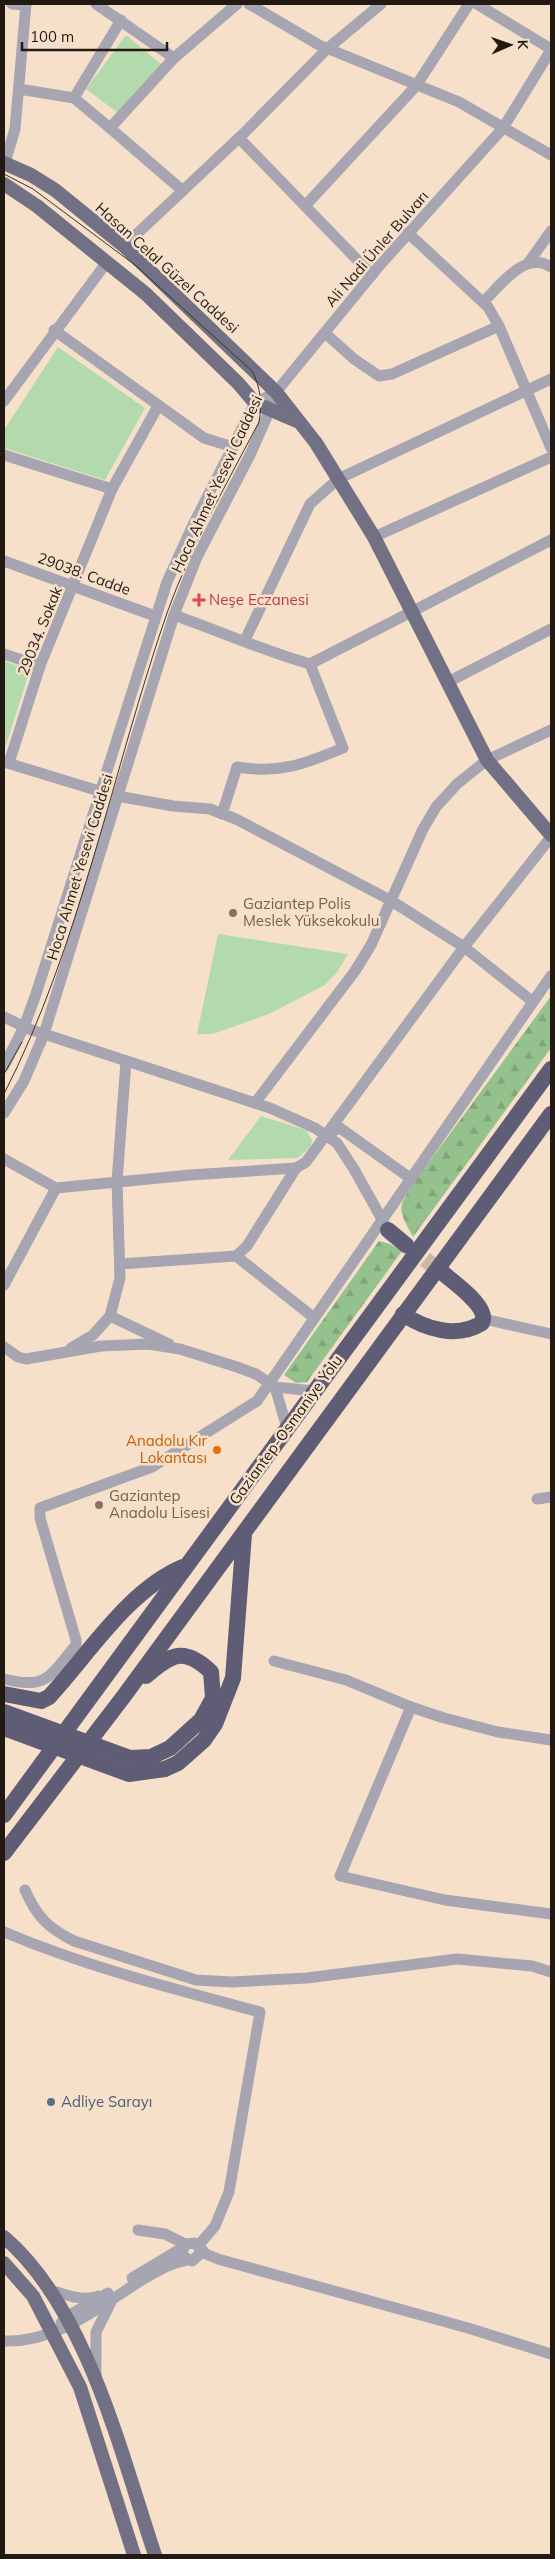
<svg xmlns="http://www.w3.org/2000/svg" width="555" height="2559" viewBox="0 0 555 2559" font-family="Mulish,sans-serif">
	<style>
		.forest { fill: url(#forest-firs) }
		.park { fill: #b3daac }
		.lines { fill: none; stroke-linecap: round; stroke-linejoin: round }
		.highway-tunnel { stroke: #ccb8a5; stroke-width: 16; stroke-dasharray: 16 8; stroke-linecap: butt }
		.minor { stroke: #a6a5b1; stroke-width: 11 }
		.major { stroke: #727085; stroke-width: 14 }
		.highway { stroke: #5f5d75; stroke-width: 16 }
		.tram { stroke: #3c3229; stroke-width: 1 }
		.health-dot { fill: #e0444e; stroke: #f7e0ca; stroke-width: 2 }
		.education-dot { fill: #8d6e63; stroke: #f7e0ca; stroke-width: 2 }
		.food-dot { fill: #e8710a; stroke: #f7e0ca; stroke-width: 2 }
		.service-dot { fill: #5c6f8a; stroke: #f7e0ca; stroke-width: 2 }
		.labels { text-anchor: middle; stroke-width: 5; stroke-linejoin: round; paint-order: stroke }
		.street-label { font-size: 15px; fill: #221a12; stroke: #f7e0ca }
		.health-label { font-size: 15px; fill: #be3a42; stroke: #f7e0ca; text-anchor: start }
		.education-label { font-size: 15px; fill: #785e54; stroke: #f7e0ca; text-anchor: start }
		.food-label { font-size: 15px; fill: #c56008; stroke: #f7e0ca; text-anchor: end }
		.service-label { font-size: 15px; fill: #4e5e75; stroke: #f7e0ca; text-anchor: start }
	</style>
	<defs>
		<pattern id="forest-firs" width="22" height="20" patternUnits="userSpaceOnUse" patternTransform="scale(1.25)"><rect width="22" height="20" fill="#95c18d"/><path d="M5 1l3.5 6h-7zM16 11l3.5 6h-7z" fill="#80a579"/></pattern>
	</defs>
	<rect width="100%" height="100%" fill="#f7e0ca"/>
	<!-- forest -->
	<g class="forest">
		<path d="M551 996V1048L413 1237C396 1206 398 1208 416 1180Z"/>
		<polygon points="379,1241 390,1244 402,1251 307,1382 296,1383 284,1375"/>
	</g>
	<!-- park -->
	<g class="park">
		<polygon points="126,35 162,65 118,113 86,89"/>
		<polygon points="58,347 145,408 105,480 4,448 4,430"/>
		<polygon points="4,661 30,670 5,748 4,748"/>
		<polygon points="218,934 348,954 338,971 325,985 269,1014 213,1034 197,1034"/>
		<polygon points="261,1116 306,1130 312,1140 311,1146 298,1158 228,1160"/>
	</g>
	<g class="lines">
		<!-- highway-tunnel -->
		<polyline class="highway-tunnel" points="406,1245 443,1273"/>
		<!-- minor -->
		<g class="minor">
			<polyline points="12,4 26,5"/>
			<polyline points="96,4 174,58"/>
			<polyline points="249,4 319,45 459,102 551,155"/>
			<polyline points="477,4 551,49"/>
			<polyline points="19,89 74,98 110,128 174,58 237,4"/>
			<polyline points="74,98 121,20"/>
			<polyline points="110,128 183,191"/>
			<polyline points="239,138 372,275"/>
			<polyline points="5,163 15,129 26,4"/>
			<polyline points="305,206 416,86 469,4"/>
			<polyline points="408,233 488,307 499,326 551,448"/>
			<polyline points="124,246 243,134 327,49 381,4"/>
			<polyline points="529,262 551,231"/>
			<path d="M483 302C501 285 525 250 551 267"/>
			<polyline points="54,330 204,438 233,447"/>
			<polyline points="325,333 354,359 379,376 392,374 499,326"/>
			<polyline points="4,401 107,262"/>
			<polyline points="4,455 112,489"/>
			<polyline points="374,537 551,457"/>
			<polyline points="4,561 155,616"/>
			<path d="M174 615C219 631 264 651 310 664L551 540"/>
			<polyline points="245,640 310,504 338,479 551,379"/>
			<polyline points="4,654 40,666"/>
			<polyline points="448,682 551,629"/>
			<polyline points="4,762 99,791"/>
			<polyline points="9,763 40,666 112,489 158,406"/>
			<polyline points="117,796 173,806 210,809 236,819 390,900 464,947 532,1001"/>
			<path d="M222 814 237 767C279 774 305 764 343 748L310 664"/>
			<polyline points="4,1017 29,1029 270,1108 315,1128 337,1143 354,1169 384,1223"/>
			<polyline points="4,1066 24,1027 36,994 167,582 193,525 255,403 276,392 380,265 503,128 551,50"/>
			<polyline points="255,1103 355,971 371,945 423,829 436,807 457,784 487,760 551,730"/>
			<polyline points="4,1113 24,1081 44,1034 174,615 197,557 250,455 273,403"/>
			<polyline points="327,1134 340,1128 410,1178"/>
			<polyline points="4,1159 56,1188 190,1175 296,1168 306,1162 464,947 551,837"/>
			<polyline points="236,1256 313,1317"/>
			<polyline points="120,1264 236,1256 247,1246 296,1168"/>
			<polyline points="4,1285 56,1188"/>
			<polyline points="110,1316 169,1344"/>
			<polyline points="484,1319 551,1334"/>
			<polyline points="4,1347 18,1357 26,1359 101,1346 148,1344 180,1349 237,1367 256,1374 275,1387 314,1391"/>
			<polyline points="71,1348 93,1335 110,1316 120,1278 117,1181 126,1061"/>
			<polyline points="275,1387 287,1428"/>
			<polyline points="537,1499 551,1497"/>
			<polyline points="274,1661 346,1680 411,1707 444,1718 498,1732 551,1740"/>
			<path d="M4 1679C47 1690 50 1676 76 1645V1640L40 1518V1508L152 1467 257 1401 551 976"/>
			<polyline points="411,1707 340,1876 445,1900 551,1914"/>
			<path d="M25 1890C37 1917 48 1928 74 1941L196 1980 232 1982 307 1978 457 1959 532 1966 551 1972"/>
			<path d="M4 1932C87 1967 174 1989 260 2012L229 2192 215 2226 198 2246"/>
			<polyline points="138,2230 165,2234 185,2244"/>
			<polyline points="200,2249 199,2255 192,2261 184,2257 182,2253 185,2244 195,2243 206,2254 218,2259 468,2328 551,2354"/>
			<polyline points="132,2278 182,2248"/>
			<path d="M48 2289C62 2294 83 2302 98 2296"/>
			<polyline points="61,2323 66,2317 108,2293"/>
			<path d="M4 2341C58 2343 98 2307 142 2280 157 2271 170 2263 187 2260"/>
			<polyline points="96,2377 96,2332 111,2302"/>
		</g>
		<!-- major -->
		<g class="major">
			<polyline points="4,163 31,175 55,190 124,246 276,392 316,443 374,537 487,760 551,835"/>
			<polyline points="4,184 37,206 146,294 238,383 255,403 297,421"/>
			<path d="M4 2237C87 2308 121 2454 155 2555"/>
			<polyline points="4,2263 33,2296 80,2387 134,2555"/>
		</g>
		<!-- highway -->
		<g class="highway">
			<polyline points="388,1230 406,1245"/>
			<path d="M403 1314C425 1329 457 1339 482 1323 490 1307 454 1283 443 1273"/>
			<path d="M4 1694 41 1701 49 1697C88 1655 128 1590 183 1567"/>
			<path d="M4 1712 130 1758 151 1757 170 1748 201 1720 213 1698 211 1672C184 1646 171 1654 146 1676"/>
			<polyline points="4,1728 129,1774 165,1769 178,1763 204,1740 215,1724 233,1678 244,1534"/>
			<polyline points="4,1815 551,1069"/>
			<polyline points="4,1853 124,1696 551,1114"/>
		</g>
		<!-- tram -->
		<g class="tram">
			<path d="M4 174 33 189 135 265 252 371C261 387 262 405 259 422 226 485 191 546 167 613 112 772 81 943 4 1094"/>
			<polyline points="4,1074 22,1042"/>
		</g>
	</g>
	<!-- markers -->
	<path class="health-dot" d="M196.5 592.5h5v5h5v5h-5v5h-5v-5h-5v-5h5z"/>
	<g class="education-dot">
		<circle cx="233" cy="913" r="5"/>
		<circle cx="99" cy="1505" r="5"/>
	</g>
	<circle class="food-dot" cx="217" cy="1450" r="5"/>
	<circle class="service-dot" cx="51" cy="2102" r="5"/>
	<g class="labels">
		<!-- street labels -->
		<g class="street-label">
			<text transform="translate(377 249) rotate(-49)" y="5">Ali Nadi Ünler Bulvarı</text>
			<text transform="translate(167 268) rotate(42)" y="5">Hasan Celal Güzel Caddesi</text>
			<text transform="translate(217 484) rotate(-65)" y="5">Hoca Ahmet Yesevi Caddesi</text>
			<text transform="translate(84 574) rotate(20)" y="5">29038. Cadde</text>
			<text transform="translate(40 631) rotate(-68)" y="5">29034. Sokak</text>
			<text transform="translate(80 867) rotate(-73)" y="5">Hoca Ahmet Yesevi Caddesi</text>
			<text transform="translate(286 1430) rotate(-54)" y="5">Gaziantep-Osmaniye Yolu</text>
		</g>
		<!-- health labels -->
		<g class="health-label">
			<text x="209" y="605">Neşe Eczanesi</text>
		</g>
		<!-- education labels -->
		<g class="education-label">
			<text x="243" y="909">Gaziantep Polis<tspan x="243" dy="17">Meslek Yüksekokulu</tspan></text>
			<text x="109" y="1501">Gaziantep<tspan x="109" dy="17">Anadolu Lisesi</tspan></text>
		</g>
		<!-- food labels -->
		<g class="food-label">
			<text x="207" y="1446">Anadolu Kır<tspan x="207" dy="17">Lokantası</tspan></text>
		</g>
		<!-- service labels -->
		<g class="service-label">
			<text x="61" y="2107">Adliye Sarayı</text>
		</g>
	</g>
	<!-- border -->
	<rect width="555" height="2559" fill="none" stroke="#221a12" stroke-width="10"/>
	<!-- north arrow -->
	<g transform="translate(510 45) rotate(88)" stroke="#f7e0ca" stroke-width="4" paint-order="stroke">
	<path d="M0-4L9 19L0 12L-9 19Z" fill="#221a12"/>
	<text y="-8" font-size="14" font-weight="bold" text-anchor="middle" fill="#221a12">K</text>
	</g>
	<!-- scale -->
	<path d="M22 42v8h145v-8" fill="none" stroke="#221a12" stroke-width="2.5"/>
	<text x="30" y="42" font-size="15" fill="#221a12" stroke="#f7e0ca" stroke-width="4" paint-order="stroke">100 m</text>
</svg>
